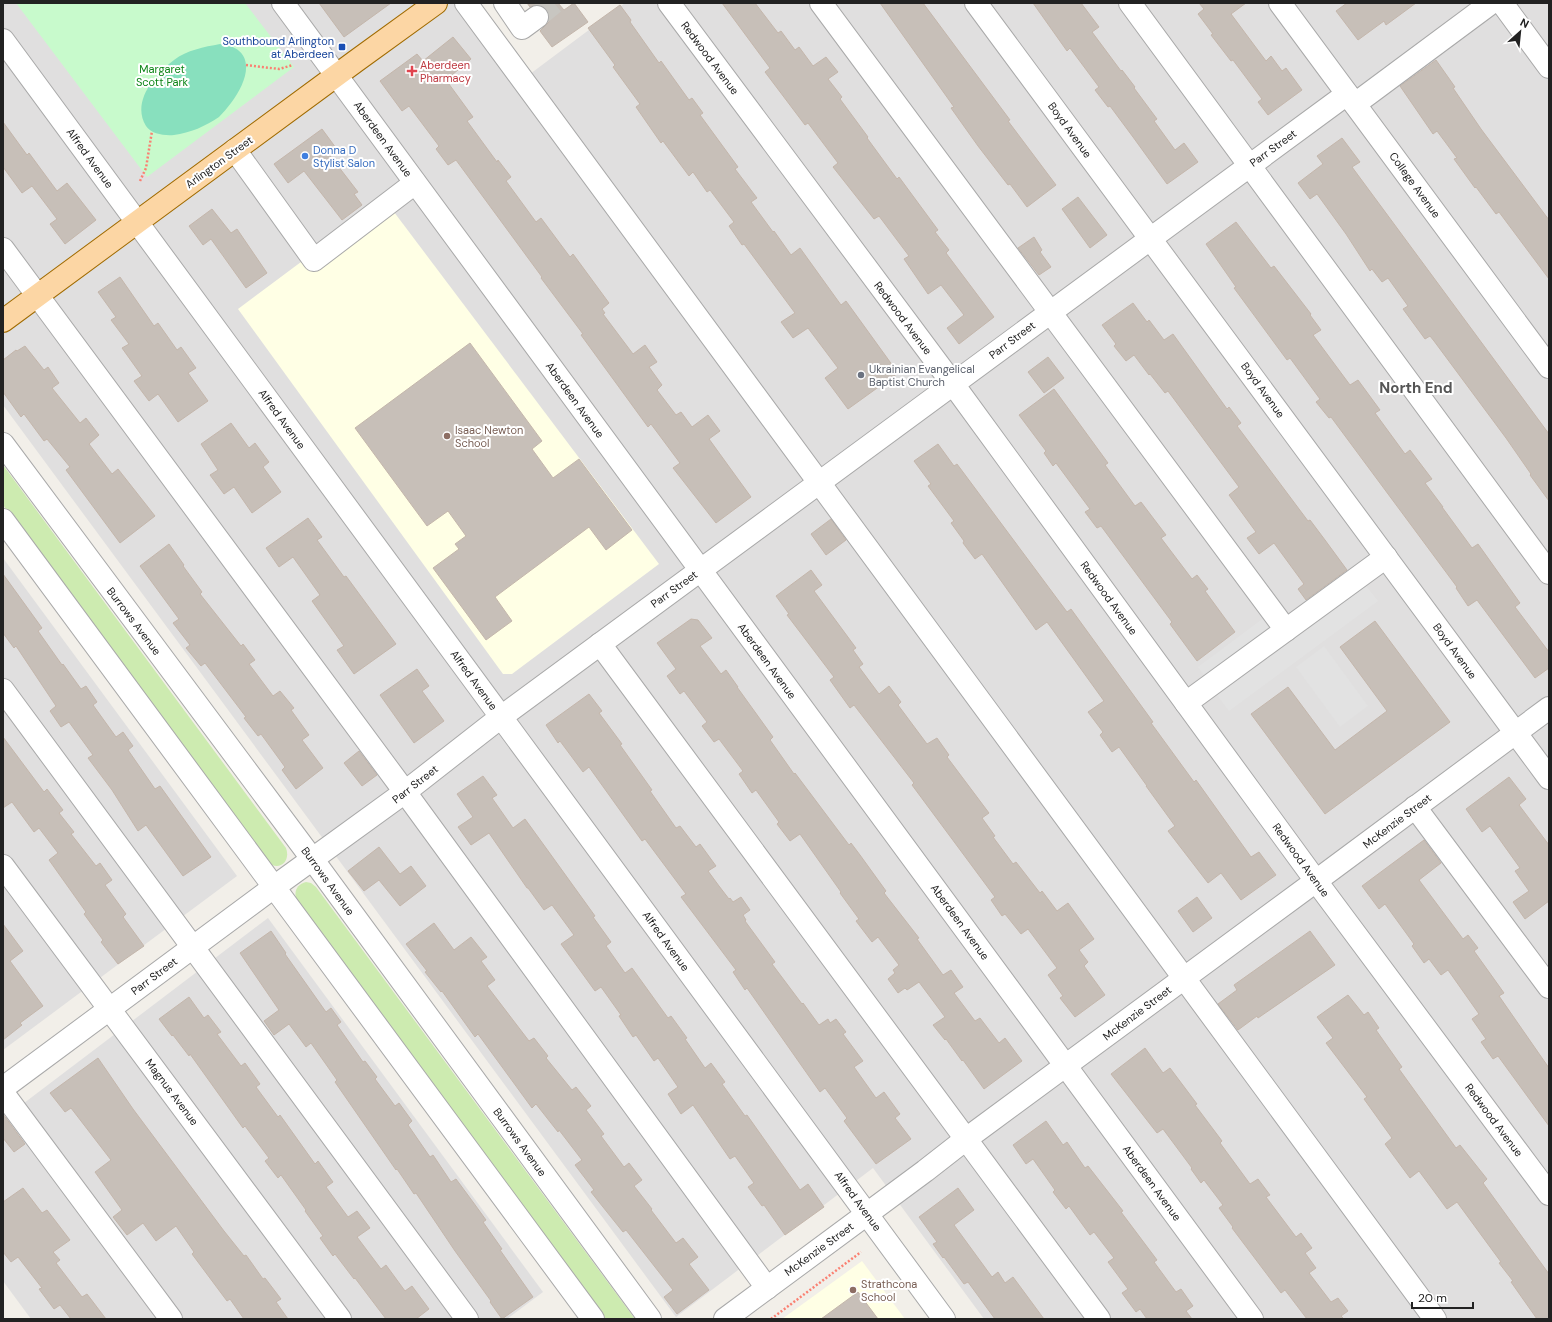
<svg xmlns="http://www.w3.org/2000/svg" width="1552" height="1322" viewBox="0 0 1552 1322" font-family="'DM Sans',sans-serif">
	<style>
		.residential { fill: #e0dfdf }
		.education { fill: #ffffe5 }
		.grass { fill: #cdebb0 }
		.park { fill: #c8facc }
		.pitch { fill: #88e0be }
		.parking { fill: #e2e2e2 }
		.building { fill: #c7bfb8; stroke: #c4b6ab }
		.lines { fill: none; stroke-linecap: round; stroke-linejoin: round }
		.minor-tunnel { stroke: #c8c6c1; stroke-width: 22; stroke-dasharray: 22 11; stroke-linecap: butt }
		.minor-casing { stroke: #a9a9a9; stroke-width: 24 }
		.major-casing { stroke: #a06b00; stroke-width: 24 }
		.path { stroke: #fa8072; stroke-width: 2.5; stroke-dasharray: 2 2; stroke-linecap: butt }
		.minor { stroke: #fff; stroke-width: 22 }
		.major { stroke: #fcd6a4; stroke-width: 22 }
		.transit-dot { fill: #1a4fb4; stroke: #fff; stroke-width: 1.5 }
		.health-dot { fill: #e0444e; stroke: #fff; stroke-width: 1.5 }
		.shop-dot { fill: #3f7fe0; stroke: #fff; stroke-width: 1.5 }
		.worship-dot { fill: #6b7280; stroke: #fff; stroke-width: 1.5 }
		.education-dot { fill: #8d6e63; stroke: #fff; stroke-width: 1.5 }
		.labels { text-anchor: middle; stroke-width: 4; stroke-linejoin: round; paint-order: stroke }
		.transit-label { font-size: 11px; fill: #164399; stroke: #fff; text-anchor: end }
		.street-label { font-size: 11px; fill: #222; stroke: #fff }
		.health-label { font-size: 11px; fill: #be3a42; stroke: #fff; text-anchor: start }
		.park-label { font-size: 11px; fill: #0c8416; stroke: #fff }
		.shop-label { font-size: 11px; fill: #366cbe; stroke: #fff; text-anchor: start }
		.worship-label { font-size: 11px; fill: #5b616d; stroke: #fff; text-anchor: start }
		.education-label { font-size: 11px; fill: #785e54; stroke: #fff; text-anchor: start }
		.district-label { font-size: 15px; font-weight: bold; fill: #555; stroke: #fff }
	</style>
	<rect width="100%" height="100%" fill="#f2efe9"/>
	<!-- residential -->
	<g class="residential">
		<polygon points="3,3 471,3 526,77 625,3 1549,3 1549,1319 984,1319 873,1168 676,1317 3,405"/>
		<polygon points="3,558 237,876 3,1050"/>
		<polygon points="268,918 543,1292 507,1319 31,1319 3,1281 3,1119"/>
	</g>
	<!-- education -->
	<g class="education">
		<polygon points="394,212 659,564 512,674 503,674 238,309 305,259"/>
		<polygon points="862,1261 905,1319 782,1319"/>
	</g>
	<!-- grass -->
	<g class="grass">
		<path d="M3 465 286 848C291 862 279 872 267 862L3 505Z"/>
		<path d="M306 882 311 883 316 887 635 1319H606L297 900C293 892 297 884 306 882Z"/>
	</g>
	<!-- park -->
	<polygon class="park" points="16,3 245,3 294,67 147,177"/>
	<!-- pitch -->
	<path class="pitch" d="M220 44C258 48 248 81 231 103 227 108 223 113 219 117 206 126 190 133 174 135 165 136 151 134 146 126 131 102 155 74 174 60 187 50 204 47 220 44Z"/>
	<!-- parking -->
	<g class="parking">
		<polygon points="1366,586 1378,601 1229,711 1217,695"/>
		<polygon points="1265,617 1277,632 1209,682 1198,667"/>
		<polygon points="1324,646 1368,706 1340,727 1296,667"/>
	</g>
	<!-- building -->
	<g class="building">
		<polygon points="319,3 391,3 344,37"/>
		<polygon points="527,3 558,3 564,10 574,3 588,22 552,47 540,31 549,22 549,16 547,10 542,5 536,5 530,7"/>
		<polygon points="722,3 755,3 778,33 781,31 795,50 799,47 813,66 826,57 838,72 828,79 842,97 840,99 868,137 867,138 897,179 899,177 938,230 935,232 949,250 946,253 994,317 959,344 947,328 964,315 941,285 928,294 904,259 909,256 879,216 874,219 833,167 838,163 808,123 805,125 765,72 770,68"/>
		<polygon points="880,3 923,3 1010,120 1008,121 1056,185 1027,207 1010,184 1008,185 978,146 951,108 954,107"/>
		<polygon points="1033,3 1081,3 1099,27 1092,32 1121,71 1122,70 1135,87 1134,88 1157,119 1154,121 1175,150 1184,143 1198,162 1167,184 1133,137 1110,106 1108,107 1095,90 1099,87 1070,48 1067,51"/>
		<polygon points="1199,3 1246,3 1231,14 1266,61 1271,56 1282,71 1286,68 1302,90 1268,115 1258,102 1262,99 1233,60 1231,61 1211,35 1213,34 1198,14 1204,9"/>
		<polygon points="1347,3 1416,3 1386,25 1384,21 1358,40 1336,11"/>
		<polygon points="620,5 631,20 630,22 659,63 661,61 689,100 692,98 703,113 700,115 738,167 735,169 757,198 751,202 773,232 774,231 791,255 800,248 841,305 846,301 898,373 848,409 825,378 838,368 808,328 793,338 781,322 795,313 744,244 742,245 729,226 734,222 710,190 707,192 693,172 689,176 663,141 661,143 636,107 640,104 613,67 615,65 588,28"/>
		<polygon points="453,37 471,59 446,80 473,117 467,121 497,162 498,160 511,177 506,181 536,222 541,218 570,257 573,254 609,303 602,309 605,313 603,314 633,354 645,345 657,362 649,367 662,385 657,390 676,415 681,412 692,427 708,415 720,431 709,439 751,497 716,523 673,468 680,463 651,424 648,427 581,335 583,334 541,278 542,277 456,160 448,165 436,149 439,146 409,106 402,111 380,81 417,54 423,61"/>
		<polygon points="1436,60 1455,87 1453,88 1481,129 1549,220 1549,279 1499,212 1496,214 1476,187 1475,188 1454,159 1457,158 1437,131 1433,134 1400,86"/>
		<polygon points="3,122 27,155 29,153 57,191 67,183 96,220 65,244 50,224 57,219 32,186 22,193 3,167"/>
		<polygon points="322,129 336,148 328,153 358,192 354,194 362,205 342,220 304,171 288,183 274,164"/>
		<polygon points="1342,138 1360,162 1352,167 1549,434 1549,501 1530,475 1531,474 1506,438 1434,341 1430,336 1425,339 1403,309 1408,306 1388,278 1382,282 1372,269 1370,271 1346,234 1317,194 1310,199 1298,183 1323,164 1317,156"/>
		<polygon points="1078,197 1107,235 1090,248 1062,209"/>
		<polygon points="212,209 231,233 237,229 267,273 246,288 211,239 203,245 189,226"/>
		<polygon points="1236,222 1271,268 1274,266 1311,314 1310,315 1321,330 1313,335 1350,385 1358,380 1380,410 1375,413 1405,454 1410,450 1432,479 1425,483 1443,507 1442,507 1472,548 1478,544 1520,603 1515,607 1549,652 1549,668 1535,678 1477,600 1468,606 1456,588 1457,587 1331,417 1329,418 1316,402 1320,399 1290,358 1287,360 1234,288 1236,287 1206,244"/>
		<polygon points="1034,237 1042,250 1040,252 1051,267 1039,275 1018,248"/>
		<polygon points="120,277 154,326 158,323 177,350 181,347 196,368 188,373 208,401 178,422 158,394 149,401 134,381 142,376 122,348 129,344 111,320 116,317 98,292"/>
		<polygon points="1133,303 1147,322 1149,320 1164,340 1173,334 1227,409 1229,407 1241,423 1237,426 1308,521 1310,520 1325,540 1347,570 1306,600 1298,589 1304,584 1274,543 1259,554 1247,538 1256,532 1229,495 1239,487 1168,391 1165,393 1150,374 1149,375 1134,355 1126,361 1114,346 1116,344 1102,325"/>
		<polygon points="470,343 542,441 532,449 553,478 579,459 632,530 606,550 589,527 495,597 512,621 486,640 433,568 459,549 455,544 466,536 448,511 427,526 355,428"/>
		<polygon points="25,346 44,370 48,367 59,383 52,388 80,423 86,418 99,435 89,444 112,474 118,469 155,516 120,543 66,470 70,467 47,439 44,441 24,414 21,417 3,392 3,360 16,350 17,351"/>
		<polygon points="1048,357 1064,378 1044,393 1028,372"/>
		<polygon points="1054,389 1108,463 1105,465 1135,506 1141,502 1166,535 1161,538 1192,579 1197,575 1208,589 1205,591 1235,632 1197,661 1170,624 1172,622 1101,526 1097,528 1085,512 1090,509 1056,463 1053,466 1044,453 1046,451 1019,415"/>
		<polygon points="231,423 249,448 255,443 269,462 263,467 281,492 252,513 234,487 224,494 210,475 218,470 201,444"/>
		<polygon points="938,444 954,466 957,464 1067,612 1071,609 1153,722 1151,723 1194,782 1196,780 1251,857 1259,852 1276,875 1241,900 1221,873 1208,883 1168,831 1175,826 1146,786 1147,786 1119,747 1112,752 1100,735 1103,732 1088,712 1104,701 1047,622 1036,630 982,554 975,559 963,543 964,541 951,523 954,521 928,486 931,484 914,461"/>
		<polygon points="308,518 322,537 317,540 344,577 346,576 396,644 354,674 337,650 344,646 312,601 320,595 293,557 279,567 266,548"/>
		<polygon points="831,519 846,540 826,555 811,534"/>
		<polygon points="169,544 184,565 183,566 202,592 200,594 241,646 243,644 255,660 249,664 273,696 280,691 294,708 291,710 309,735 302,740 323,768 296,789 282,770 285,767 261,734 258,736 244,718 246,717 205,663 201,666 186,648 190,645 173,623 179,619 140,566"/>
		<polygon points="811,570 822,585 814,591 856,648 853,650 863,664 859,667 879,694 889,686 901,702 898,705 927,744 937,738 949,755 947,757 989,813 982,818 995,836 993,837 1013,864 1016,862 1040,893 1042,891 1057,911 1068,903 1094,939 1079,950 1088,962 1084,966 1105,995 1075,1017 1060,998 1063,996 1048,975 1057,968 1028,929 1021,934 1005,914 1002,916 991,900 995,897 912,785 914,783 854,705 850,708 830,680 834,677 787,615 789,614 776,596"/>
		<polygon points="3,574 42,628 38,631 62,665 63,664 81,689 86,686 97,702 93,705 116,737 123,732 133,746 128,750 155,789 160,786 211,857 183,876 146,825 138,831 112,790 88,758 93,755 69,722 61,727 50,711 56,706 16,646 14,648 3,633"/>
		<polygon points="691,619 698,620 712,638 700,646 721,674 726,670 738,687 737,687 773,737 770,740 794,774 795,773 849,845 851,843 860,855 886,891 884,893 919,938 917,939 943,975 951,970 963,987 954,993 975,1021 980,1018 999,1043 1005,1038 1022,1061 984,1089 963,1060 962,1061 946,1039 945,1040 933,1025 945,1017 919,982 907,990 905,988 898,993 888,979 895,973 893,970 899,965 878,937 872,942 856,921 859,919 840,893 841,892 800,834 790,841 777,824 779,822 756,790 752,793 739,774 743,771 719,739 714,742 702,726 707,722 684,691 680,694 667,676 676,669 657,643"/>
		<polygon points="1375,621 1450,722 1325,814 1251,714 1288,687 1335,750 1387,711 1340,647"/>
		<polygon points="417,669 429,686 422,691 444,721 414,743 380,695"/>
		<polygon points="589,694 602,711 599,713 622,744 620,745 652,790 650,791 676,828 680,826 696,847 700,844 716,866 708,871 719,886 729,899 730,898 733,902 741,897 750,910 743,915 746,920 745,921 775,962 772,964 802,1004 803,1003 819,1025 828,1019 830,1023 836,1019 846,1032 843,1034 863,1061 854,1067 876,1098 884,1092 900,1114 895,1118 911,1139 876,1164 844,1121 847,1118 825,1088 820,1092 747,988 745,990 733,972 736,970 681,897 686,894 645,839 642,841 589,767 583,772 560,741 558,743 546,725"/>
		<polygon points="3,737 44,792 47,789 63,810 59,813 74,832 71,834 96,866 100,863 112,880 105,885 126,914 123,917 144,946 118,964 101,942 103,940 84,914 86,912 49,860 58,853 39,828 34,832 12,802 3,808"/>
		<polygon points="359,751 377,775 362,786 344,763"/>
		<polygon points="483,776 497,795 492,798 513,828 525,819 546,848 595,916 593,917 611,942 606,946 625,973 632,968 668,1018 671,1016 687,1038 685,1039 705,1068 711,1063 725,1082 722,1084 745,1116 747,1115 800,1190 808,1184 824,1207 785,1235 764,1205 762,1206 748,1187 754,1183 735,1156 730,1159 693,1105 681,1114 668,1094 678,1087 658,1058 654,1061 636,1035 633,1037 619,1016 621,1015 601,987 595,991 561,944 574,935 552,905 544,910 528,888 527,888 489,833 471,845 458,827 473,817 457,794"/>
		<polygon points="1509,777 1526,799 1519,805 1549,845 1549,901 1525,919 1513,902 1529,891 1515,871 1520,868 1490,826 1482,832 1466,809"/>
		<polygon points="1424,840 1441,863 1419,880 1463,939 1468,935 1478,948 1474,951 1504,993 1499,996 1549,1068 1549,1126 1498,1056 1493,1059 1481,1042 1486,1039 1472,1019 1479,1014 1448,970 1441,975 1429,959 1424,963 1412,946 1414,944 1385,904 1379,909 1362,886"/>
		<polygon points="379,847 400,874 411,866 426,886 400,906 379,880 364,891 348,871"/>
		<polygon points="1197,897 1212,918 1193,932 1178,911"/>
		<polygon points="434,923 454,950 471,937 487,957 481,961 495,980 487,986 529,1041 534,1038 548,1056 546,1058 572,1090 576,1087 591,1106 586,1110 604,1134 601,1136 624,1167 629,1163 642,1180 634,1186 652,1209 651,1210 676,1243 683,1238 698,1257 689,1264 709,1290 677,1314 664,1297 673,1290 626,1230 623,1232 591,1192 594,1190 575,1165 582,1160 559,1130 558,1132 536,1104 532,1108 478,1034 475,1037 442,991 441,992 425,972 427,971 406,944"/>
		<polygon points="3,924 23,951 10,961 43,1006 20,1023 22,1025 3,1040"/>
		<polygon points="271,931 286,953 285,954 326,1012 331,1008 341,1022 337,1025 363,1062 365,1061 377,1077 375,1079 395,1106 399,1103 412,1121 408,1125 430,1157 433,1155 451,1182 456,1179 473,1202 486,1220 483,1222 502,1249 500,1250 533,1297 502,1319 490,1302 491,1301 455,1251 416,1193 414,1194 397,1169 396,1170 335,1082 337,1080 311,1043 306,1047 289,1024 274,1035 264,1021 279,1010 240,953"/>
		<polygon points="1310,931 1335,965 1258,1018 1257,1016 1238,1030 1218,1004 1237,990 1234,985"/>
		<polygon points="1348,995 1364,1015 1368,1012 1379,1028 1376,1030 1402,1067 1399,1069 1456,1148 1460,1145 1487,1179 1483,1183 1549,1274 1549,1319 1537,1319 1511,1282 1513,1281 1499,1263 1501,1262 1457,1202 1447,1209 1419,1171 1410,1178 1385,1144 1392,1138 1364,1099 1367,1097 1326,1043 1333,1038 1317,1017"/>
		<polygon points="189,997 204,1018 208,1015 221,1032 217,1034 241,1066 245,1063 260,1084 256,1087 278,1117 280,1115 315,1164 318,1161 333,1182 326,1187 348,1217 357,1211 370,1228 357,1237 381,1269 386,1265 405,1291 412,1286 429,1309 416,1319 386,1319 355,1278 354,1279 335,1254 333,1256 320,1238 323,1236 305,1211 306,1210 281,1175 278,1178 265,1161 269,1158 245,1126 243,1128 190,1054 189,1056 173,1035 172,1036 159,1019"/>
		<polygon points="1145,1048 1163,1073 1170,1068 1197,1104 1195,1105 1222,1141 1220,1143 1250,1184 1258,1179 1270,1195 1266,1197 1296,1237 1301,1233 1312,1248 1305,1253 1316,1268 1309,1273 1331,1302 1338,1298 1348,1311 1341,1316 1344,1319 1307,1319 1285,1290 1281,1293 1232,1228 1233,1227 1219,1208 1223,1205 1204,1180 1201,1183 1191,1169 1192,1168 1163,1129 1157,1133 1111,1074"/>
		<polygon points="98,1058 133,1109 224,1231 244,1256 246,1255 263,1279 265,1278 281,1299 276,1302 288,1319 244,1319 230,1299 227,1301 192,1254 194,1252 176,1226 156,1241 143,1223 127,1235 113,1217 122,1210 95,1172 111,1160 71,1108 65,1112 50,1093"/>
		<polygon points="3,1114 25,1144 14,1152 3,1138"/>
		<polygon points="1046,1121 1063,1145 1067,1142 1085,1168 1088,1166 1123,1211 1121,1212 1157,1260 1154,1262 1176,1292 1181,1289 1193,1306 1186,1311 1192,1319 1147,1319 1140,1309 1136,1312 1122,1293 1128,1289 1108,1262 1114,1258 1094,1232 1090,1235 1069,1206 1066,1209 1053,1192 1055,1190 1033,1159 1026,1164 1013,1145"/>
		<polygon points="23,1188 42,1213 47,1210 70,1240 53,1252 60,1260 56,1263 82,1297 87,1294 106,1319 71,1319 60,1305 54,1309 39,1289 42,1288 18,1257 11,1262 3,1252 3,1202"/>
		<polygon points="958,1188 974,1210 954,1225 992,1277 998,1272 1005,1283 1013,1277 1044,1319 995,1319 968,1282 964,1284 944,1257 943,1258 933,1244 937,1242 919,1217"/>
		<polygon points="858,1292 878,1319 821,1319"/>
	</g>
	<g class="lines">
		<!-- minor-tunnel -->
		<polyline class="minor-tunnel" points="537,17 554,3"/>
		<defs>
			<g id="minor">
				<polyline points="283,3 1252,1319"/>
				<polyline points="466,3 1435,1319"/>
				<polyline points="505,3 522,28 537,17"/>
				<polyline points="669,3 953,384 1316,881 1549,1194"/>
				<polyline points="821,3 1286,630"/>
				<polyline points="976,3 1549,778"/>
				<polyline points="1130,3 1549,573"/>
				<polyline points="1280,3 1549,367"/>
				<polyline points="1502,3 1549,67"/>
				<polyline points="3,40 944,1319"/>
				<polyline points="1355,104 1491,3"/>
				<polyline points="235,150 314,260 415,183"/>
				<polyline points="3,249 405,792 767,1288"/>
				<polyline points="3,444 313,860 650,1319"/>
				<polyline points="3,520 593,1319"/>
				<polyline points="600,644 1099,1319"/>
				<polyline points="3,690 467,1319"/>
				<polyline points="1186,703 1386,557"/>
				<polyline points="1415,807 1549,987"/>
				<polyline points="3,866 340,1319"/>
				<polyline points="3,1088 274,887 405,792 501,717 1347,94"/>
				<polyline points="3,1093 171,1319"/>
				<polyline points="725,1319 925,1171 966,1139 1316,881 1549,708"/>
			</g>
			<polyline id="major" points="3,321 356,61 436,3"/>
		</defs>
		<!-- minor casing -->
		<use href="#minor" class="minor-casing"/>
		<!-- major casing -->
		<use href="#major" class="major-casing"/>
		<!-- path -->
		<g class="path">
			<polyline points="246,65 279,69 293,65"/>
			<polyline points="140,181 146,168 152,131"/>
			<polyline points="771,1319 861,1252"/>
		</g>
		<!-- minor -->
		<use href="#minor" class="minor"/>
		<!-- major -->
		<use href="#major" class="major"/>
	</g>
	<!-- markers -->
	<rect class="transit-dot" x="338" y="43" width="8" height="8" rx="2"/>
	<path class="health-dot" d="M410 65h4v4h4v4h-4v4h-4v-4h-4v-4h4z"/>
	<circle class="shop-dot" cx="305" cy="156" r="4"/>
	<circle class="worship-dot" cx="861" cy="375" r="4"/>
	<g class="education-dot">
		<circle cx="447" cy="436" r="4"/>
		<circle cx="853" cy="1290" r="4"/>
	</g>
	<g class="labels">
		<!-- transit labels -->
		<g class="transit-label">
			<text x="334" y="45">Southbound Arlington<tspan x="334" dy="13">at Aberdeen</tspan></text>
		</g>
		<!-- street labels -->
		<g class="street-label">
			<text transform="translate(710 58) rotate(53)" y="4">Redwood Avenue</text>
			<text transform="translate(1070 130) rotate(54)" y="4">Boyd Avenue</text>
			<text transform="translate(383 139) rotate(54)" y="4">Aberdeen Avenue</text>
			<text transform="translate(1273 148) rotate(-36)" y="4">Parr Street</text>
			<text transform="translate(90 158) rotate(54)" y="4">Alfred Avenue</text>
			<text transform="translate(219 162) rotate(-36)" y="4">Arlington Street</text>
			<text transform="translate(1415 185) rotate(54)" y="4">College Avenue</text>
			<text transform="translate(903 318) rotate(53)" y="4">Redwood Avenue</text>
			<text transform="translate(1012 340) rotate(-37)" y="4">Parr Street</text>
			<text transform="translate(1263 390) rotate(54)" y="4">Boyd Avenue</text>
			<text transform="translate(575 400) rotate(54)" y="4">Aberdeen Avenue</text>
			<text transform="translate(282 419) rotate(54)" y="4">Alfred Avenue</text>
			<text transform="translate(674 589) rotate(-36)" y="4">Parr Street</text>
			<text transform="translate(1109 598) rotate(54)" y="4">Redwood Avenue</text>
			<text transform="translate(134 621) rotate(53)" y="4">Burrows Avenue</text>
			<text transform="translate(1455 651) rotate(54)" y="4">Boyd Avenue</text>
			<text transform="translate(767 661) rotate(54)" y="4">Aberdeen Avenue</text>
			<text transform="translate(474 680) rotate(54)" y="4">Alfred Avenue</text>
			<text transform="translate(415 784) rotate(-38)" y="4">Parr Street</text>
			<text transform="translate(1397 821) rotate(-37)" y="4">McKenzie Street</text>
			<text transform="translate(1301 860) rotate(54)" y="4">Redwood Avenue</text>
			<text transform="translate(328 881) rotate(54)" y="4">Burrows Avenue</text>
			<text transform="translate(960 922) rotate(54)" y="4">Aberdeen Avenue</text>
			<text transform="translate(666 941) rotate(54)" y="4">Alfred Avenue</text>
			<text transform="translate(154 976) rotate(-37)" y="4">Parr Street</text>
			<text transform="translate(1137 1013) rotate(-37)" y="4">McKenzie Street</text>
			<text transform="translate(172 1092) rotate(53)" y="4">Magnus Avenue</text>
			<text transform="translate(1494 1120) rotate(53)" y="4">Redwood Avenue</text>
			<text transform="translate(520 1142) rotate(54)" y="4">Burrows Avenue</text>
			<text transform="translate(1152 1183) rotate(54)" y="4">Aberdeen Avenue</text>
			<text transform="translate(858 1201) rotate(54)" y="4">Alfred Avenue</text>
			<text transform="translate(819 1249) rotate(-36)" y="4">McKenzie Street</text>
		</g>
		<!-- health labels -->
		<g class="health-label">
			<text x="420" y="69">Aberdeen<tspan x="420" dy="13">Pharmacy</tspan></text>
		</g>
		<!-- park labels -->
		<g class="park-label">
			<text x="162" y="73">Margaret<tspan x="162" dy="13">Scott Park</tspan></text>
		</g>
		<!-- shop labels -->
		<g class="shop-label">
			<text x="313" y="154">Donna D<tspan x="313" dy="13">Stylist Salon</tspan></text>
		</g>
		<!-- worship labels -->
		<g class="worship-label">
			<text x="869" y="373">Ukrainian Evangelical<tspan x="869" dy="13">Baptist Church</tspan></text>
		</g>
		<!-- education labels -->
		<g class="education-label">
			<text x="455" y="434">Isaac Newton<tspan x="455" dy="13">School</tspan></text>
			<text x="861" y="1288">Strathcona<tspan x="861" dy="13">School</tspan></text>
		</g>
		<!-- district labels -->
		<g class="district-label">
			<text x="1416" y="393">North End</text>
		</g>
	</g>
	<!-- border -->
	<rect width="1552" height="1322" fill="none" stroke="#222222" stroke-width="8"/>
	<!-- north arrow -->
	<g transform="translate(1520 32) rotate(27)" stroke="#ffffff" stroke-width="3" paint-order="stroke">
	<path d="M0-3L7 15L0 10L-7 15Z" fill="#222222"/>
	<text y="-6" font-size="11" font-weight="bold" text-anchor="middle" fill="#222222">N</text>
	</g>
	<!-- scale -->
	<path d="M1412 1302v6h61v-6" fill="none" stroke="#222222" stroke-width="2"/>
	<text x="1418" y="1302" font-size="12" fill="#222222" stroke="#ffffff" stroke-width="3" paint-order="stroke">20 m</text>
</svg>
